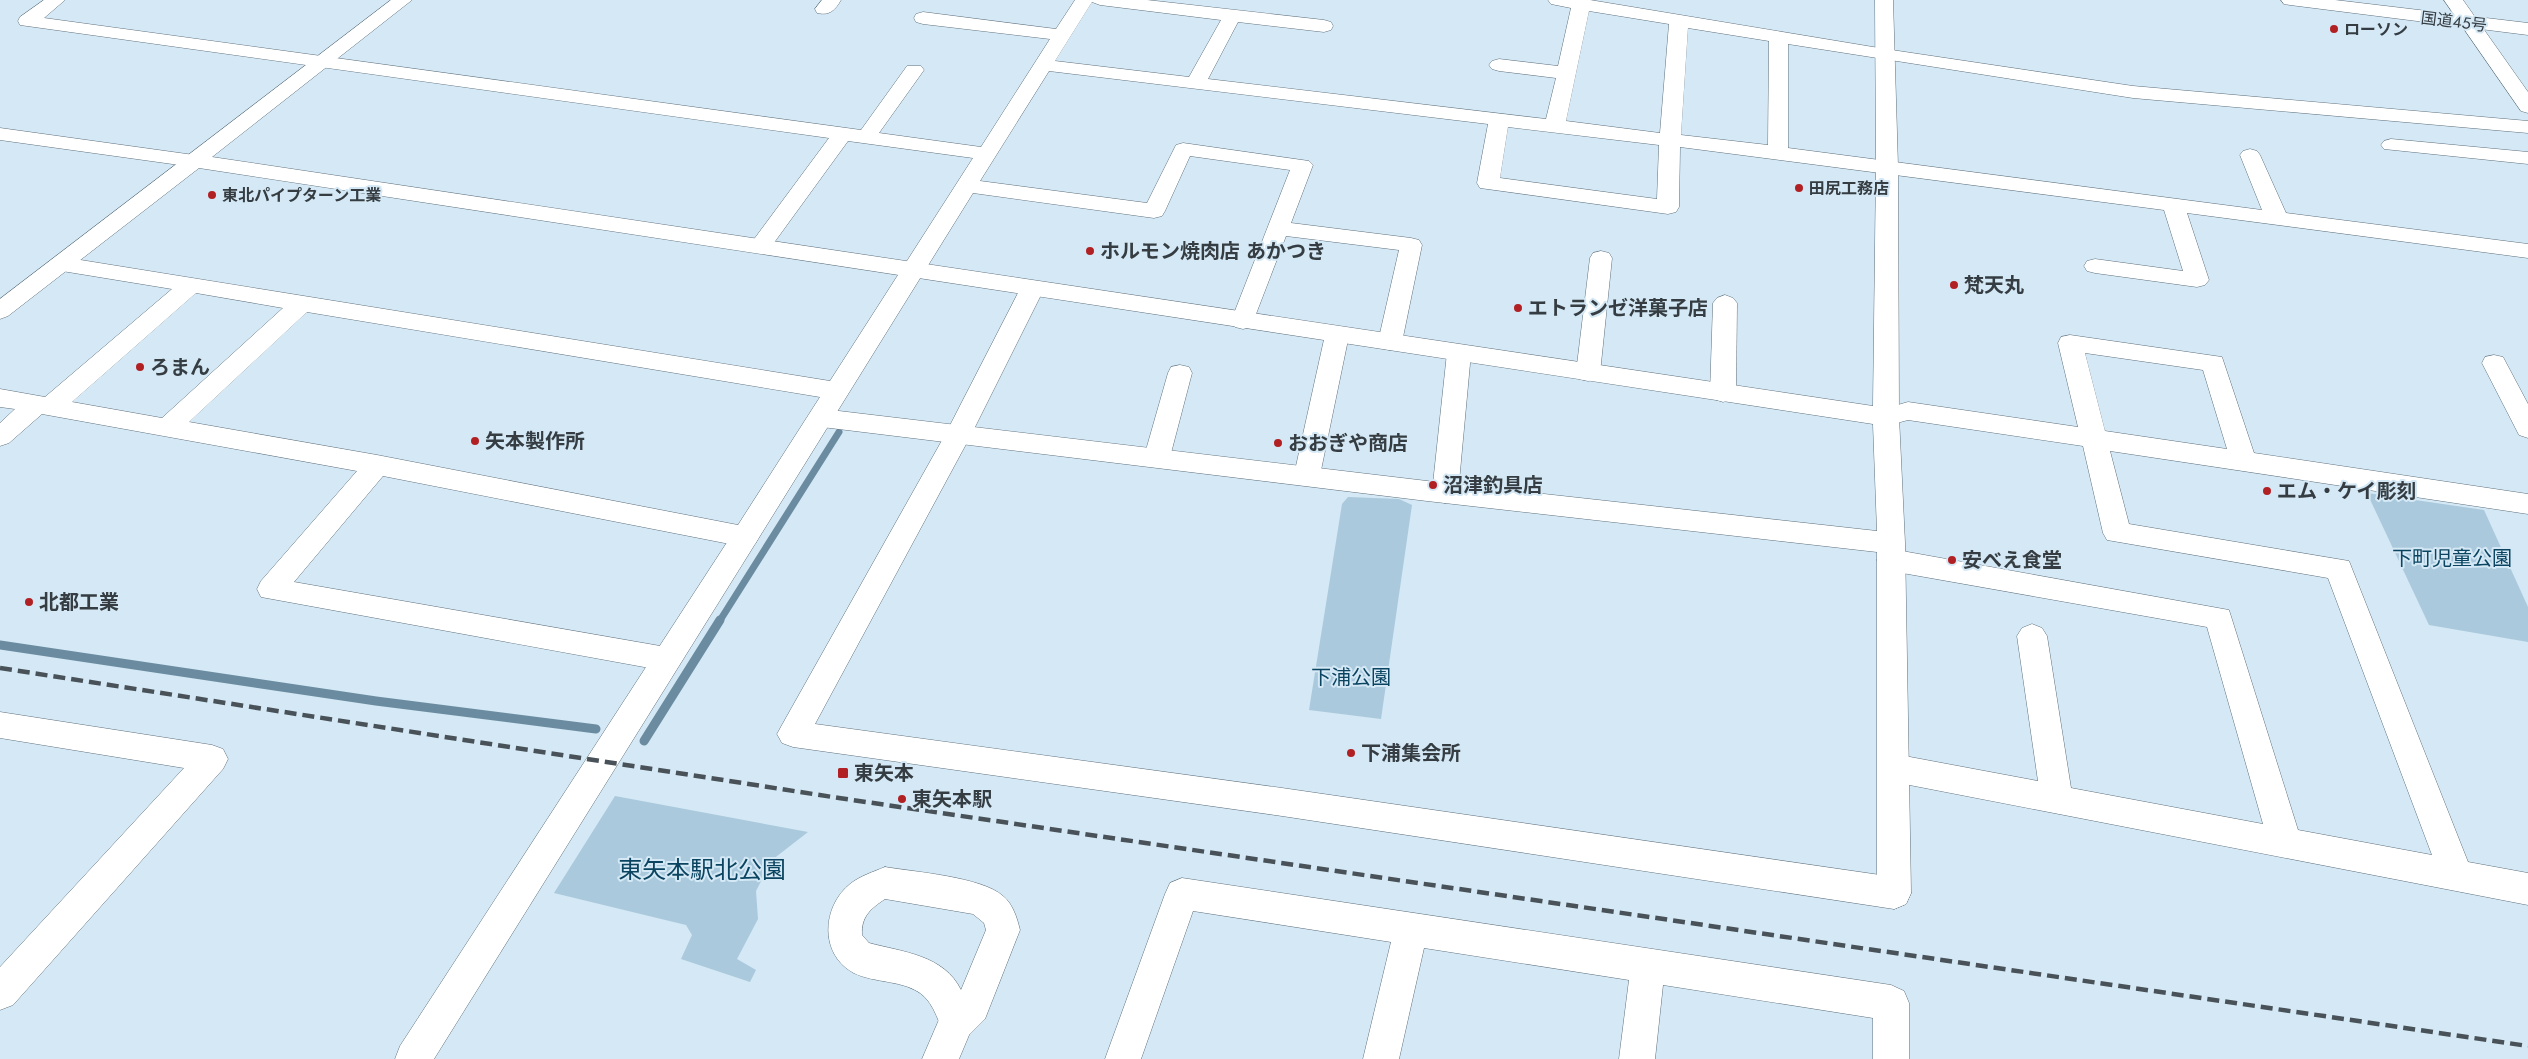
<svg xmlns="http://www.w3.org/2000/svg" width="2528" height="1059" viewBox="0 0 2528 1059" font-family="Jost,'Noto Sans JP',sans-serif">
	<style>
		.green { fill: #aac9dc }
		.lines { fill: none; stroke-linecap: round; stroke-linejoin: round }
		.stream-far1 { stroke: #6b8ca0; stroke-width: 7 }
		.stream { stroke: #6b8ca0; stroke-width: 9 }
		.street-casing { stroke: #60717d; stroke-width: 1 }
		.secondary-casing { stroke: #60717d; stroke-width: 1 }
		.highway-casing { stroke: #60717d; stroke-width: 1 }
		.street { fill: #fff; fill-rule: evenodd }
		.secondary { fill: #fff; fill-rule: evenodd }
		.highway { fill: #fff; fill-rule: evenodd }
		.rail { stroke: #495258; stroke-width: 4.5; stroke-dasharray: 12 6; stroke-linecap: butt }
		.poi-dot { fill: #b12023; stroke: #d4e8f5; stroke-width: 2 }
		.labels { text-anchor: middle; stroke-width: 4; stroke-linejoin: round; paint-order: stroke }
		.far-street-label { font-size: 16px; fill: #353d42; stroke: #d4e8f5 }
		.far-poi-label { font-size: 16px; font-weight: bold; fill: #353d42; stroke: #d4e8f5; text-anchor: start }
		.poi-label { font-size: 20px; font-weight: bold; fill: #353d42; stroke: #d4e8f5; text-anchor: start }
		.park-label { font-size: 20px; fill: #0b4460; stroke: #d4e8f5 }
		.near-park-label { font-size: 24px; fill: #0b4460; stroke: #d4e8f5 }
	</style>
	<rect width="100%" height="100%" fill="#d4e8f5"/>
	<!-- green -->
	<g class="green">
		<polygon points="2367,493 2484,510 2528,607 2528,642 2429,625"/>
		<polygon points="1348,497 1399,499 1412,505 1381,719 1309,710 1342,504"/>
		<polygon points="615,796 808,832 772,860 756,891 758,919 737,959 756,970 750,982 681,959 692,935 686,925 554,893"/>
	</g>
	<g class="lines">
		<!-- stream-far1 -->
		<polyline class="stream-far1" points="719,622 839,432"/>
		<!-- stream -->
		<g class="stream">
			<polyline points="0,645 376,701 596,729"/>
			<polyline points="644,741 720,620"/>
		</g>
		<defs>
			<g id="street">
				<path d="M44 0H65L44 18 861 130 907 66H921L924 70 879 133 981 147 1050 39 923 24 916 22 914 18 916 14 923 12 1056 29 1075 0H1147L1324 20 1331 22 1333 26 1331 30 1324 32 1238 22 1208 79 1546 119 1556 78 1499 71 1492 69 1489 65 1492 61 1499 59 1558 66 1571 8 1551 4 1548 0H1590L1885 49 2133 86 2528 121V133L2133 98 1788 44V148L2262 210 2240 155 2243 151 2250 149 2257 151 2260 155 2286 213 2528 244V258L2187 213 2209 280 2205 285 2197 287 2095 273 2087 271 2084 266 2087 261 2095 259 2183 271 2164 210 1680 147 1679 207 1676 212 1668 214 1480 188 1477 183 1488 124 1049 71 980 181 1147 203 1176 145 1183 143 1309 161 1313 165 1291 223 1411 238 1419 240 1422 245 1402 342 1399 348 1390 350 1381 348 1378 342 1399 250 1286 236 1251 327 1243 329 1235 327 1231 321 1290 170 1190 156 1165 211 1162 216 1154 218 973 193 755 544 745 547 383 476 294 582 666 647 677 650 681 659 677 668 666 671 261 597 257 589 261 581 357 471 42 414 9 443 0 446V423L15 409 0 407V389L45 397 172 289 62 271 54 269 51 264 54 259 62 257 830 381 973 158 848 141 768 251 760 253 752 251 749 246 829 138 20 25 18 21 20 17ZM1092 2 1100 5 1221 20 1189 77 1055 61ZM1589 11 1669 24 1660 133 1566 121ZM1688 28 1769 41 1768 145 1681 135ZM1508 127 1659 145 1657 199 1500 178ZM196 293 283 308 162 418 72 402ZM307 312 820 397 738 525 377 455 189 422Z"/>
				<path d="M822 0H841C835 10 830 16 817 13L815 9Z"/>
				<polygon points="0,128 194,155 201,157 205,161 201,165 194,167 0,140"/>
				<polygon points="2391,139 2528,152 2528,164 2384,149 2381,145 2384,141"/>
				<polygon points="1601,251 1609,253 1612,258 1600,373 1597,379 1588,381 1579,379 1576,373 1590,258 1593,253"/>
				<polygon points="1032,282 1040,284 1044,289 971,435 815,724 1282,788 1894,877 1906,882 1911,893 1906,904 1894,909 1282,816 793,747 782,743 777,734 782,725 945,435 1020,289 1024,284"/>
				<polygon points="1725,295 1733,298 1737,303 1736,393 1732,399 1723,402 1714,399 1710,393 1713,303 1717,298"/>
				<polygon points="1337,327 1346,329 1349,335 1320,475 1316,482 1307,485 1298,482 1294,475 1325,335 1328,329"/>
				<path d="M2070 335 2222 357 2254 453 2528 494V514L2110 451 2129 524 2349 561 2468 862 2528 873V905L1894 782 1883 778 1878 768 1883 758 1894 754 2038 781 2017 636 2022 628 2032 624 2042 628 2047 636 2071 788 2263 824 2207 627 1891 571 1881 568 1877 560 1881 552 1891 549 2229 610 2298 830 2432 855 2328 578 2107 540 2103 533 2083 446 1908 420 1886 426 1877 423 1873 417 1877 411 1908 402 2078 427 2058 343 2061 337ZM2085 353 2203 370 2227 449 2105 431Z"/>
				<polygon points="1459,345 1468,347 1471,353 1458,493 1454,500 1445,503 1436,500 1432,493 1447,353 1450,347"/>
				<polygon points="2494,355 2503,357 2528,404 2528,438 2519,435 2482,363 2485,357"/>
				<polygon points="1180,365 1189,367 1192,373 1170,457 1166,464 1157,466 1148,464 1144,457 1168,373 1171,367"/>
				<polygon points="0,712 212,745 223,749 228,759 223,769 13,1005 0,1010 0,967 184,768 0,738"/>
				<path d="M885 867C915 872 982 877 1003 896 1013 904 1017 918 1020 930L985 1019 970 1034 957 1039 944 1034C937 1018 932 998 915 990 895 979 864 983 846 968 819 946 825 904 850 884 860 876 873 872 885 867ZM885 899 973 914 984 923 986 930 961 990C944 955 903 952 869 943L862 935C861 917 870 909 885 899Z"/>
				<polygon points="1182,878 1891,985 1904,991 1909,1003 1909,1059 1873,1059 1873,1018 1663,985 1655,1059 1619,1059 1629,980 1424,948 1399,1059 1363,1059 1391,942 1193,911 1141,1059 1105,1059 1165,894 1170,883"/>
			</g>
			<g id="secondary">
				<polygon points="391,0 412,0 212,157 1873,406 1876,167 1875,0 1893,0 1898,167 1899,417 1905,543 1911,893 1906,904 1894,909 1882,904 1877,893 1877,552 1427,501 822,427 813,424 809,418 813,412 822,409 1427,481 1877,531 1873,424 199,168 8,316 0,319 0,299"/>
				<polygon points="2444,0 2463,0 2528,92 2528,113 2521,111"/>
				<polygon points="745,527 755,530 759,537 755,544 434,1059 395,1059 400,1046 735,530"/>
				<polygon points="957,1003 970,1008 975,1021 959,1059 922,1059 944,1008"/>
			</g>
			<polygon id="highway" points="2281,0 2335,0 2528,23 2528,35 2290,5 2284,4"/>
		</defs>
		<!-- street casing -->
		<use href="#street" class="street-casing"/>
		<!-- secondary casing -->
		<use href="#secondary" class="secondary-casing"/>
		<!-- highway casing -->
		<use href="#highway" class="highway-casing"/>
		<!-- street -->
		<use href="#street" class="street"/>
		<!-- secondary -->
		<use href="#secondary" class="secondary"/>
		<!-- highway -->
		<use href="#highway" class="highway"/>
		<!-- rail -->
		<polyline class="rail" points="0,668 839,798 2528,1046"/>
	</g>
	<!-- markers -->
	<g class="poi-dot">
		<circle cx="2334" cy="29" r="5"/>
		<circle cx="1799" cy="188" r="5"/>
		<circle cx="212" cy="195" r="5"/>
		<circle cx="1090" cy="251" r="5"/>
		<circle cx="1954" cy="285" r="5"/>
		<circle cx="1518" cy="308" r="5"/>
		<circle cx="140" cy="367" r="5"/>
		<circle cx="475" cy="441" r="5"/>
		<circle cx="1278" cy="443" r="5"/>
		<circle cx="1433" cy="485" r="5"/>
		<circle cx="2267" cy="491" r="5"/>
		<circle cx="1952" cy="560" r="5"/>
		<circle cx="29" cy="602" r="5"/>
		<circle cx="1351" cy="753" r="5"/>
		<rect x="837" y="767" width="12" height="12" rx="2.5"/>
		<circle cx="902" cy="799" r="5"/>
	</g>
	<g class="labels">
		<!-- far-street labels -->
		<g class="far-street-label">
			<text transform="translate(2454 21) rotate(7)" y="6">国道45号</text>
		</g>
		<!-- far-poi labels -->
		<g class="far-poi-label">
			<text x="2344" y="35">ローソン</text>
			<text x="1809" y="194">田尻工務店</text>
			<text x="222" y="201">東北パイプターン工業</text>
		</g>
		<!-- poi labels -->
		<g class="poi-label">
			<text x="1100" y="258">ホルモン焼肉店 あかつき</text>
			<text x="1964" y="292">梵天丸</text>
			<text x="1528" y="315">エトランゼ洋菓子店</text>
			<text x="150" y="374">ろまん</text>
			<text x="485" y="448">矢本製作所</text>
			<text x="1288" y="450">おおぎや商店</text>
			<text x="1443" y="492">沼津釣具店</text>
			<text x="2277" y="498">エム・ケイ彫刻</text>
			<text x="1962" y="567">安べえ食堂</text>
			<text x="39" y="609">北都工業</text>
			<text x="1361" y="760">下浦集会所</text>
			<text x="854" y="780">東矢本</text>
			<text x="912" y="806">東矢本駅</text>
		</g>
		<!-- park labels -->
		<g class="park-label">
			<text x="2452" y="565">下町児童公園</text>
			<text x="1351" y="684">下浦公園</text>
		</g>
		<!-- near-park labels -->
		<g class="near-park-label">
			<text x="702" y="878">東矢本駅北公園</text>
		</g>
	</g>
</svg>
